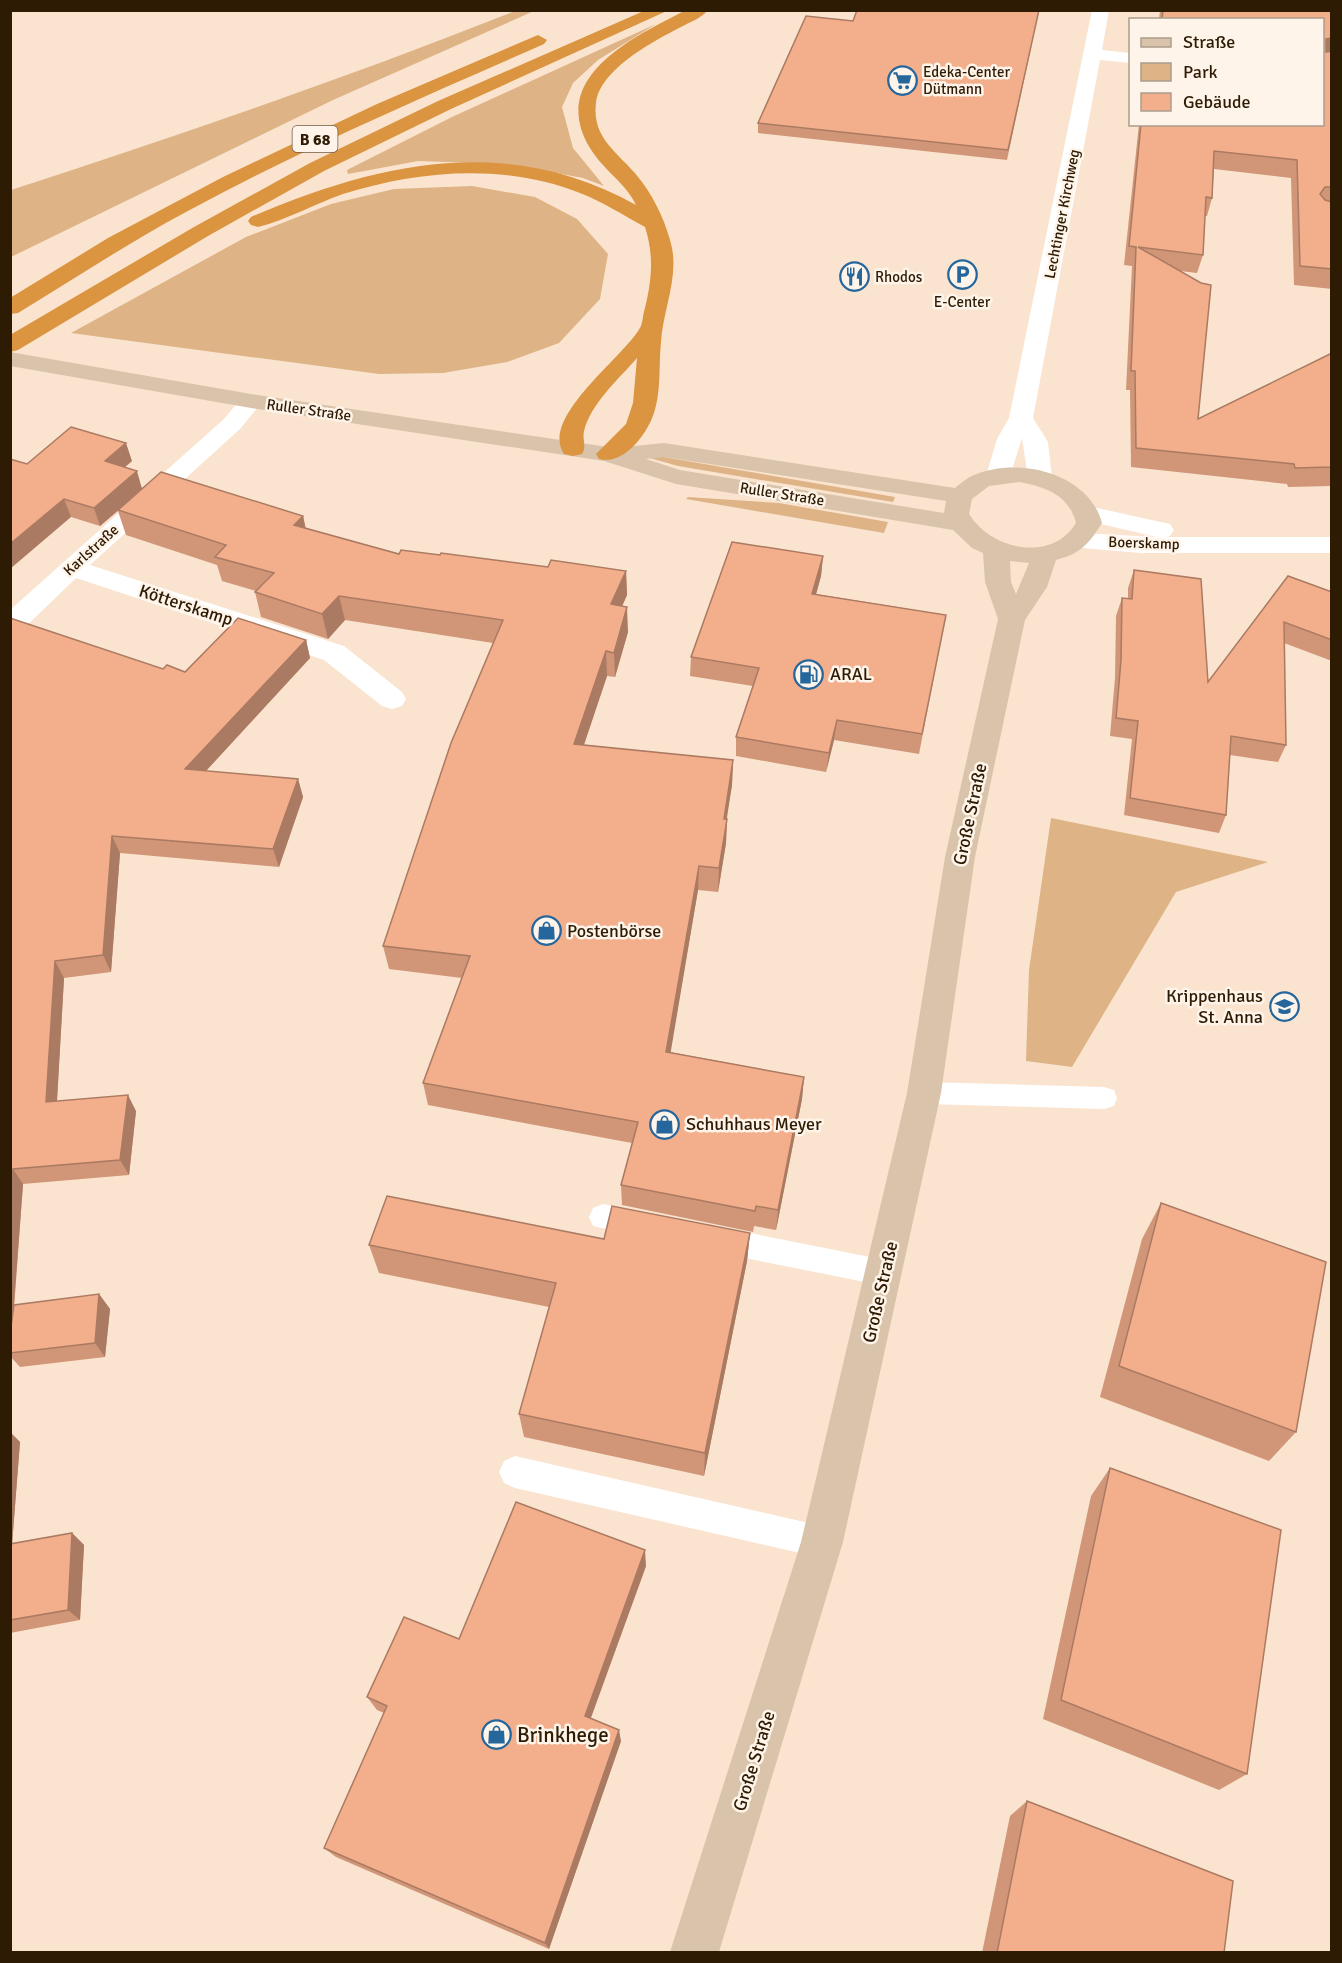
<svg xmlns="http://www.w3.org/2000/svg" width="1342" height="1963" viewBox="0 0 1342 1963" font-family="Signika,sans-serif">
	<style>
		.green { fill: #deb386 }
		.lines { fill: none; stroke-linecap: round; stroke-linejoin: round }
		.lane { fill: #fff; fill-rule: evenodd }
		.street { fill: #fff; fill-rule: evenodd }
		.secondary { fill: #d9c4ab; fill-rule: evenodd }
		.highway { fill: #db9440; fill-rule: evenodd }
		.wall { fill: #d19678 }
		.shaded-wall { fill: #aa7a62 }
		.building { fill: #f3ae8c; stroke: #aa7a62; stroke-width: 1.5 }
		.labels { text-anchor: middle; stroke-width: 5; stroke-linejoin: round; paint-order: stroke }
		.far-poi-label { font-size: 15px; fill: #2e1b04; stroke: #fff4e9; text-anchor: start }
		.far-street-label { font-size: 15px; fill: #2e1b04; stroke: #fff4e9 }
		.shield { fill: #fff4e9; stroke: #6d5c49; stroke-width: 1.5 }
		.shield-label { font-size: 16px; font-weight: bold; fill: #2e1b04 }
		.street-label { font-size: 18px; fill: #2e1b04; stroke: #fff4e9 }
		.poi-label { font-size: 18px; fill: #2e1b04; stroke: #fff4e9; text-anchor: start }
		.near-poi-label { font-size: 21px; fill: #2e1b04; stroke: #fff4e9; text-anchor: start }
	</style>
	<rect width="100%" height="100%" fill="#fae4cf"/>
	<!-- green -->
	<g class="green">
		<path d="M515 11H534L333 100 11 257V190C180 135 349 77 515 11Z"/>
		<polygon points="656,24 598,60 573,83 562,107 573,148 604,186 583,178 507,164 418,161 348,174 347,170 452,117"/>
		<polygon points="472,186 535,197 577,219 608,254 600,299 559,343 507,362 443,373 379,374 71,333 246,237 331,204 394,189"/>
		<polygon points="652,455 895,497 893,502 678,466 650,458"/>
		<polygon points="688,497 779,503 888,522 884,533 686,499"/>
		<polygon points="1051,818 1268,862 1176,892 1072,1067 1026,1061 1029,970"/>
	</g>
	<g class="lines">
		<!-- lane -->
		<g class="lane">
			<polygon points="924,1082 1104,1087 1114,1090 1117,1098 1114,1106 1104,1109 924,1104 914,1101 911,1093 914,1085"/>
			<polygon points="603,1204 654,1216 658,1225 654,1234 644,1238 593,1226 589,1217 593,1208"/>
			<polygon points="715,1226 885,1260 895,1264 900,1273 895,1282 885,1286 715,1252 705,1248 701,1239 705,1230"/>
			<polygon points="515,1456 822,1526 834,1530 838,1542 834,1554 822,1558 515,1488 504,1483 499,1472 504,1461"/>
		</g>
		<!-- street -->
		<g class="street">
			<polygon points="1092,10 1109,10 1102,50 1130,53 1130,63 1100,60 1033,418 1048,442 1052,478 1049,483 1040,485 1031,483 1028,478 1022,438 1010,476 1007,481 998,483 989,481 986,476 997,439 1009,418"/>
			<polygon points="251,394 259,396 263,401 240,429 90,565 344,646 402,692 406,699 402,706 392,709 382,706 324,660 76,578 20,632 10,635 10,610 224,419 243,396"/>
			<polygon points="1088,506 1170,524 1174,530 1170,536 1165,537 1332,537 1332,553 1141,553 1070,547 1066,541 1070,535 1079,533 1157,537 1079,519 1075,514 1079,509"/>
		</g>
		<!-- secondary -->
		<path class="secondary" d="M10 352 251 394 615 448 664 443 955 488C961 483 968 477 974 475 1018 456 1089 473 1102 523 1089 544 1080 554 1056 560L1047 587 1025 620 975 857 941 1093 843 1542 719 1952H670L801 1542 907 1093 945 857 998 619 985 582 983 553 972 548 953 530 676 484 604 461 251 408 10 366ZM664 457 946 501 944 513 680 470 646 459ZM1019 482C1046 487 1069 495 1076 523 1052 563 991 550 969 514L972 499 989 486ZM1010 561 1029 563 1016 594 1011 582Z"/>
		<!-- highway -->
		<g class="highway">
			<polygon points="646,10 669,10 451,109 324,171 208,236 18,350 10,352 10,335 194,227 310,163 438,101"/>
			<path d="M686 10H708C702 18 690 22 681 27 654 41 600 69 596 103 591 141 623 155 642 182 656 201 667 225 672 248 678 280 663 310 661 342 658 372 663 404 646 430 636 446 619 464 599 459L596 454 626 424 633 403 637 358C619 379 591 403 584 431 582 440 587 446 582 454L573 456 564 454C539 417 626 356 641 326 643 321 643 313 645 308 652 279 654 255 645 227 623 215 603 202 580 193 505 163 419 170 343 194 314 204 287 220 258 227L251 225 248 221 251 217C379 162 508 133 636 205 625 182 603 170 590 148 547 77 634 37 686 10Z"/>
			<path d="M538 35 547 40 544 44C423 97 302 149 186 212 128 243 74 279 18 313L10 314V298L108 238 223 177 377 104Z"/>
		</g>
	</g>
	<!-- wall -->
	<g class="wall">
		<polygon points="1039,10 1007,160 758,133 758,123 853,21"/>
		<polygon points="1160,10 1332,10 1332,289 1294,285 1291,178 1214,169 1212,198 1207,216 1205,216 1203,255 1197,273 1180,271 1198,419 1332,353 1332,486 1288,487 1287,484 1131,467 1130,390 1126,390 1132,266 1124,265 1139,124 1323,124 1323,20 1159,20"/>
		<polygon points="132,461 125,467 142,488 303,516 306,529 399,554 440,555 548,567 626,571 627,595 622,606 628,632 615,677 607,676 584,745 733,760 732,785 726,819 727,819 726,843 718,892 698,890 670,1052 804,1077 802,1099 776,1230 754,1226 753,1232 622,1205 621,1185 632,1143 428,1105 423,1083 462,978 389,969 383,946 493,643 345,620 328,639 261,617 255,592 256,591 222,581 217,565 126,535 118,511 100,526 71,517 27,464"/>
		<polygon points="823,556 821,576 816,594 946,615 919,754 834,740 826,772 736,756 736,737 753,686 690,676 691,657"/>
		<polygon points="1134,570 1208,682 1288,576 1332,592 1332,661 1284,643 1286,745 1278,762 1230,755 1226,815 1219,833 1124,815 1132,739 1110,736 1115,678 1116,616 1122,598 1128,599 1128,588"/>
		<polygon points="10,618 163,669 185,672 306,640 310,658 206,771 298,779 303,797 279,867 120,853 111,972 64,978 57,1101 136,1111 129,1175 23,1184 14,1309 99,1294 110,1309 105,1357 20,1367 10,1356"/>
		<polygon points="1161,1203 1296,1432 1269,1461 1100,1397 1142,1239"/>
		<polygon points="750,1233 747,1261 704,1476 524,1437 519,1414 549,1307 379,1273 369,1245 604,1239"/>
		<polygon points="10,1432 20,1442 12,1544 72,1533 84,1545 80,1620 10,1633"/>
		<polygon points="1110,1468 1247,1774 1219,1790 1043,1719 1091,1496"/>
		<polygon points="646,1566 591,1718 621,1741 549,1949 336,1857 324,1848 384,1713 377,1710 367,1697 459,1639"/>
		<polygon points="1027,1801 1224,1953 982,1953 1010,1816"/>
	</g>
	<!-- shaded-wall -->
	<g class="shaded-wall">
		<polygon points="1332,38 1332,55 1323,56 1326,39"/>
		<polygon points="126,443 132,461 111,479 105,461"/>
		<polygon points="137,471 142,489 100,526 94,508"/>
		<polygon points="64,499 71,517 10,569 10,544"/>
		<polygon points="303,516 308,541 294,525"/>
		<polygon points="823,556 821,576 811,613 812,594"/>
		<polygon points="626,571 627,595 612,629 611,604"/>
		<polygon points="339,596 345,620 328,639 322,614"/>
		<polygon points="627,607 628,632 615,677 614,653"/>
		<polygon points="306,640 310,658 191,787 185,769"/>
		<polygon points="606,651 607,676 576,768 574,744"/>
		<polygon points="837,720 834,740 826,772 829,753"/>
		<polygon points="733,760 732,785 723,843 724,819"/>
		<polygon points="298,779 303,797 279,867 273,849"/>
		<polygon points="727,819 726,843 718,892 719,868"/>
		<polygon points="112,836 120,853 111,972 103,955"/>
		<polygon points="699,866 698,890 667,1074 666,1052"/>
		<polygon points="55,961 64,978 56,1118 46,1102"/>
		<polygon points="804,1077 802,1099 776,1230 778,1210"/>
		<polygon points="128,1095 136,1111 129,1175 120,1160"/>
		<polygon points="13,1169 23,1184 12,1330 10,1328 10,1195"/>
		<polygon points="750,1233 747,1261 704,1476 705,1453"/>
		<polygon points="99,1294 110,1309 105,1357 95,1343"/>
		<polygon points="10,1432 20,1442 11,1558 10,1558"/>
		<polygon points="72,1533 84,1545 80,1620 68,1610"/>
		<polygon points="645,1550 646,1566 587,1728 585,1716"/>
		<polygon points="619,1730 621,1741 549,1949 545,1943"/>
	</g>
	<!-- building -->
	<g class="building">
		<polygon points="857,10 1039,10 1008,150 758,123 806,16 853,21"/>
		<polygon points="1163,10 1332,10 1332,38 1326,39 1326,52 1332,51 1332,187 1325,187 1320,194 1325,200 1332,202 1332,269 1300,266 1297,160 1214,151 1212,198 1206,197 1203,255 1138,247 1201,283 1211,285 1198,419 1332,353 1332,467 1295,468 1294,464 1136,448 1135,371 1131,371 1136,247 1129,246 1141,124 1323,124 1323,20 1162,20"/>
		<polygon points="71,427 126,443 105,461 137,471 94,508 64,499 10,544 10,459 27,464"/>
		<polygon points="161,472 303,516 294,525 399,554 401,550 440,555 441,553 548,567 551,560 626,571 611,604 627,607 614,653 606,651 574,744 733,760 724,819 727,819 719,868 699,866 666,1052 804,1077 778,1210 756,1206 755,1211 621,1185 638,1122 423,1083 470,956 383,946 451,743 503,620 339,596 322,614 255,592 274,573 215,557 226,545 118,510"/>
		<polygon points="732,542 823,556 812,594 946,615 922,734 837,720 829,753 736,737 759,668 691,657"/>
		<polygon points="1134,570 1201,579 1208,682 1288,576 1332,592 1332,640 1284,622 1286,745 1231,736 1226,815 1130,798 1138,721 1116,718 1121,660 1122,598 1132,599"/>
		<polygon points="10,618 163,669 167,665 185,672 238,618 306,640 185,769 298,779 273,849 112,836 103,955 55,961 46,1102 128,1095 120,1160 13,1169 10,1195"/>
		<polygon points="387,1196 604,1239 612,1206 750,1233 705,1453 519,1414 556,1283 369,1245"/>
		<polygon points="1161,1203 1326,1262 1296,1432 1119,1366"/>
		<polygon points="99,1294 95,1343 10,1353 10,1334 14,1305"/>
		<polygon points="1110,1468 1281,1530 1247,1774 1061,1700"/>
		<polygon points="516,1502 645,1550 585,1716 619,1730 545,1943 324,1848 387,1706 367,1697 404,1617 459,1639"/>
		<polygon points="72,1533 68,1610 10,1620 10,1544"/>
		<polygon points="1027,1801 1233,1881 1224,1953 997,1953"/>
	</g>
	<!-- icons -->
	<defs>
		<symbol id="supermarket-ring" viewBox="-11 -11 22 22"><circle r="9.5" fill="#fff4e9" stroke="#25669c" stroke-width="1.5"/><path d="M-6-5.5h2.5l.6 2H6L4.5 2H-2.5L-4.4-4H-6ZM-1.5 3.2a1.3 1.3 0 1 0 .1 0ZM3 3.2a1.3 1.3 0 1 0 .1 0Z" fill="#25669c"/></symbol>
		<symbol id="parking-ring" viewBox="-11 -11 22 22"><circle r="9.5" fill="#fff4e9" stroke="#25669c" stroke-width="1.5"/><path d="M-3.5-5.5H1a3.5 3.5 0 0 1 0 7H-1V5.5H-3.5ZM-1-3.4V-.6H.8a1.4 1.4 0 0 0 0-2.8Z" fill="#25669c"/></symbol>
		<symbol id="restaurant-ring" viewBox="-11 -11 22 22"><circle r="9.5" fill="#fff4e9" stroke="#25669c" stroke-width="1.5"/><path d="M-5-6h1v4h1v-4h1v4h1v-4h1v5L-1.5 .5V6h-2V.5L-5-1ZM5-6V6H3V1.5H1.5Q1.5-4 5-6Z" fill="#25669c"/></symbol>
		<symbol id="fuel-ring" viewBox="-11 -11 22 22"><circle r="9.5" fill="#fff4e9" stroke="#25669c" stroke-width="1.5"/><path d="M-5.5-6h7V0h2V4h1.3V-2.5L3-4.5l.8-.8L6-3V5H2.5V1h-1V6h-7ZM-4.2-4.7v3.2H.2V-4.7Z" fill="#25669c"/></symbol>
		<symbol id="shop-ring" viewBox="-11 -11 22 22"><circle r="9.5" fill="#fff4e9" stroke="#25669c" stroke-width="1.5"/><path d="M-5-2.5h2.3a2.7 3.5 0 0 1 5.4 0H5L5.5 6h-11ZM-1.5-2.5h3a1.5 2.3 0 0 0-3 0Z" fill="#25669c"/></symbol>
		<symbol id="school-ring" viewBox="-11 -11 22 22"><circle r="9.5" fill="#fff4e9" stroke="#25669c" stroke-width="1.5"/><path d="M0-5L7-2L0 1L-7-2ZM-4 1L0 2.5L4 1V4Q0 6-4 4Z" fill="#25669c"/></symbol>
	</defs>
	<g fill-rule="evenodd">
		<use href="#supermarket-ring" x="886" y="64" width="33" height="33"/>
		<use href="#parking-ring" x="946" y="258" width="33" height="33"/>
		<use href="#restaurant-ring" x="838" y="260" width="33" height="33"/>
		<use href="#fuel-ring" x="792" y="658" width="33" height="33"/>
		<use href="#shop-ring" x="530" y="914" width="33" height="33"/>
		<use href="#school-ring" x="1268" y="990" width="33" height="33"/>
		<use href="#shop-ring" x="648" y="1108" width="33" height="33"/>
		<use href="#shop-ring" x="480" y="1718" width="33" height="33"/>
	</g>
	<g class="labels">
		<!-- far-poi labels -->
		<g class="far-poi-label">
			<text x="923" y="77">Edeka-Center<tspan x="923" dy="17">Dütmann</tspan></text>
			<text x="875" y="282">Rhodos</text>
			<text x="962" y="307" text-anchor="middle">E-Center</text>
		</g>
		<!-- far-street labels -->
		<g class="far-street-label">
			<text transform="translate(1062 214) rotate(-79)" y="5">Lechtinger Kirchweg</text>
			<text transform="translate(309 410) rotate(8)" y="5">Ruller Straße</text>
			<text transform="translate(782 494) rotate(9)" y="5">Ruller Straße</text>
			<text transform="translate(1144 543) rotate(2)" y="5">Boerskamp</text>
			<text transform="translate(91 550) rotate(-42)" y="5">Karlstraße</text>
		</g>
		<!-- shield labels -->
		<rect class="shield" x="292.5" y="126" width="45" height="26" rx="4.5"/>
		<g class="shield-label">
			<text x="315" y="145">B 68</text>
		</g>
		<!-- street labels -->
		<g class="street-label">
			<text transform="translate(186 605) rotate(18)" y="6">Kötterskamp</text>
			<text transform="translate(970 814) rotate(-78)" y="6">Große Straße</text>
			<text transform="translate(880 1292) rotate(-77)" y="6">Große Straße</text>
			<text transform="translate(754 1761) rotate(-73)" y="6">Große Straße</text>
		</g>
		<!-- poi labels -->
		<g class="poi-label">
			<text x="830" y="680">ARAL</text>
			<text x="567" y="937">Postenbörse</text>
			<text x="1263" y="1002" text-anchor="end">Krippenhaus<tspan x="1263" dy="21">St. Anna</tspan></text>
			<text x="686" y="1130">Schuhhaus Meyer</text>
		</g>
		<!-- near-poi labels -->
		<g class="near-poi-label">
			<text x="517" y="1742">Brinkhege</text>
		</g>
	</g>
	<!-- border -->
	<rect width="1342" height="1963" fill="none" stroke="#2e1b04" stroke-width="24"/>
	<!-- legend -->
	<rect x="1129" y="18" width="195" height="108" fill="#fff4e9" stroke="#ab9d8d" stroke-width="1.5"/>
	<rect x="1141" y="38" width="30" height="9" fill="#d9c4ab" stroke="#ab9d8d" stroke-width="1.5"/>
	<text x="1183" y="48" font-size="18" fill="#2e1b04">Straße</text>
	<rect x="1141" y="63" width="30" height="18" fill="#deb386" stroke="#ab9d8d" stroke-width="1.5"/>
	<text x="1183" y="78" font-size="18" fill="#2e1b04">Park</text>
	<rect x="1141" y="93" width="30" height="18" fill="#f3ae8c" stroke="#ab9d8d" stroke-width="1.5"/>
	<text x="1183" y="108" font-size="18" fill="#2e1b04">Gebäude</text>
</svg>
